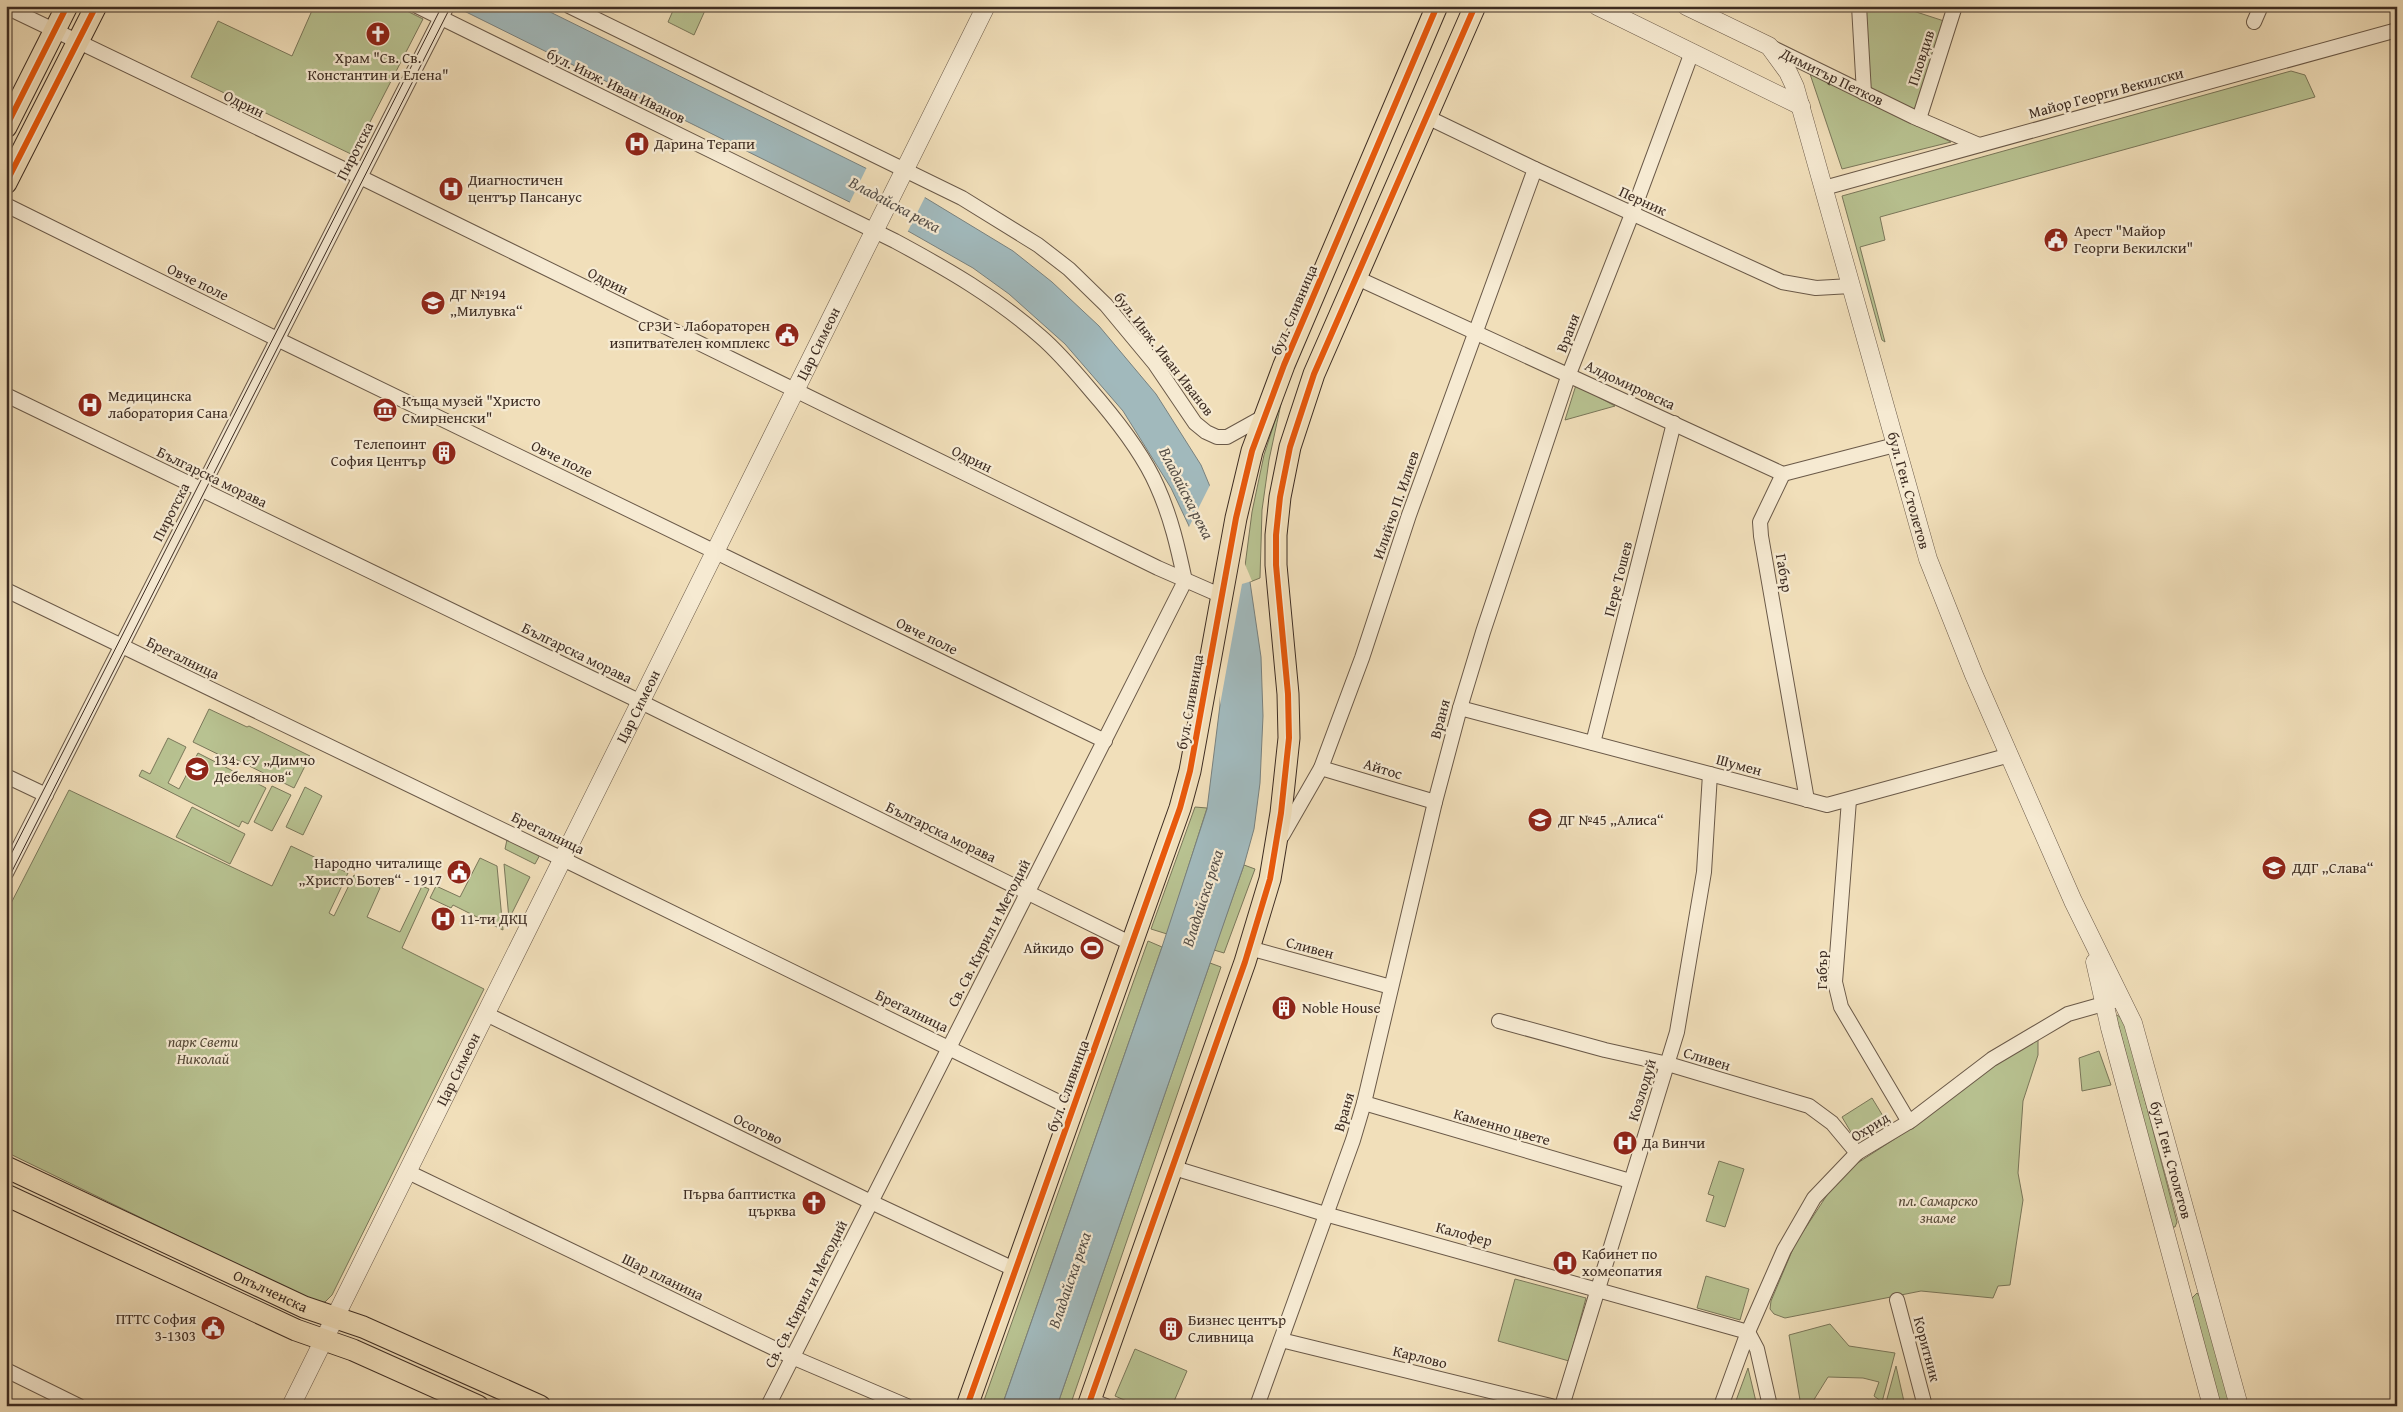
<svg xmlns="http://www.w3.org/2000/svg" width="2403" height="1412" viewBox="0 0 2403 1412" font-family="'Gentium Book Plus',serif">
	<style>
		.green { fill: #b8c291; stroke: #7a775a }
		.water { fill: #a1b9bc; stroke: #79817e }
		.pier { fill: #f1dfba }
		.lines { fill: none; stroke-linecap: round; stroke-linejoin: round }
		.minor-casing { stroke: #6a5948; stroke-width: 16 }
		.tertiary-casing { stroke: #6a5948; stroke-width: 19 }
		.primary-casing { stroke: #3d2c22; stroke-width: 23 }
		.minor { stroke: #f6ead2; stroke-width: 14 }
		.tertiary { stroke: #f6ead2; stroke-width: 18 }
		.primary { stroke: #f1dfba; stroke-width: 21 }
		.tram { stroke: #3d2c22; stroke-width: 1 }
		.cycleway-casing { stroke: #f6ead2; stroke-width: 9 }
		.cycleway { stroke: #e8590c; stroke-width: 6 }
		.labels { text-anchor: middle; stroke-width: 4.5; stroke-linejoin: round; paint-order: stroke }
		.poi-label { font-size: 15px; fill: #3d2c22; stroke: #f6ead2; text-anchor: start }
		.street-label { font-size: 15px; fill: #3d2c22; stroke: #f6ead2 }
		.park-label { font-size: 15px; font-style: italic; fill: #564a38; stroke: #f6ead2 }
		.water-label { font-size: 16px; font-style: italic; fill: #564f48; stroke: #f6ead2 }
	</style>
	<rect width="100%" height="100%" fill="#f1dfba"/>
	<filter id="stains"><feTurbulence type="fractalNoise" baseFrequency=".004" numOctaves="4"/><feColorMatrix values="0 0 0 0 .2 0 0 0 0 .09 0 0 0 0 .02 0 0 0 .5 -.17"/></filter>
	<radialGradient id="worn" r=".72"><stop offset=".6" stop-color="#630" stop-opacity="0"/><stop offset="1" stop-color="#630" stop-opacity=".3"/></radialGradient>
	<!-- green -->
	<g class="green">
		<polygon points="314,6 397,6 423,19 353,155 191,77 218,21 292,56"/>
		<polygon points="675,6 707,6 694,35 668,22"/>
		<polygon points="1859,6 1898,6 1944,21 1915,111 1870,88"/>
		<polygon points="2291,71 2305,75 2315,97 1880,217 1885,240 1860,247 1885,342 1882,340 1842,196"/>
		<polygon points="1810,74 1951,142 1842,169"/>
		<polygon points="1576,385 1615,406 1565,420"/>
		<polygon points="1282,399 1269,460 1262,510 1260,578 1250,582 1245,566 1252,512 1264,455"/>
		<polygon points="209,709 247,727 249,726 310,756 294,788 233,758 232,761 193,742"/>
		<polygon points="168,738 186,747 168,783 179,789 198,753 266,788 248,824 242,821 239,827 139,776 142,770 150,774"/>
		<polygon points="272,786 291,795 272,831 254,822"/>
		<polygon points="305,787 322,796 303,835 286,827"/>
		<polygon points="69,790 272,886 291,846 348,873 329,913 334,916 354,875 380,888 367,917 400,932 422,886 429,889 402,948 484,989 332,1295 325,1302 316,1303 6,1152 6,913"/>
		<polygon points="192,807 245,834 230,864 176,837"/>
		<polygon points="1195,807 1207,808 1167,934 1151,929"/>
		<polygon points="508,835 542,851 535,864 505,849"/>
		<polygon points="480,858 497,866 503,930 453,905 451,908 430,898 436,886 460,897"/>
		<polygon points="504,864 530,877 509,919"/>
		<polygon points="1244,865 1255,869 1224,953 1214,950"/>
		<polygon points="1148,941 1162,947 1002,1406 982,1406"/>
		<polygon points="1210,963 1221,967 1070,1406 1057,1406"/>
		<polygon points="2117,1015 2124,1020 2177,1222 2175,1227 2171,1227 2116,1016"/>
		<polygon points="2038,1033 2038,1055 2023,1101 2018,1173 2023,1200 2010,1285 1998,1286 1993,1298 1921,1291 1785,1318 1774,1314 1770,1309 1771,1301 1795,1244 1829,1192 1853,1166 1910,1129"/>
		<polygon points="2099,1051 2111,1085 2082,1091 2079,1058"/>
		<polygon points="1872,1098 1886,1121 1855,1139 1842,1117"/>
		<polygon points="1719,1161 1744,1169 1725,1227 1706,1221 1714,1196 1708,1194"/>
		<polygon points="1706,1276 1749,1289 1740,1320 1697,1308"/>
		<polygon points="1515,1279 1586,1298 1569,1361 1498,1341"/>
		<polygon points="2197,1293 2201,1298 2231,1406 2220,1406 2192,1298"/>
		<polygon points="1830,1324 1849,1346 1895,1353 1882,1402 1874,1396 1879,1382 1863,1378 1828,1377 1810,1406 1801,1406 1789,1335"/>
		<polygon points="1135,1349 1187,1371 1172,1406 1138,1406 1115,1396"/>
		<polygon points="1896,1366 1905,1406 1885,1406"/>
		<polygon points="1748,1368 1757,1406 1734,1406"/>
	</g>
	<!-- water -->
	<polygon class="water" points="454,6 538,6 924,197 1013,251 1052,282 1099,326 1156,394 1201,465 1250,582 1261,657 1263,716 1260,783 1254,829 1244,865 1057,1406 1002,1406 1162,947 1207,809 1220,705 1219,656 1204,570 1189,526 1171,488 1123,411 1065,344 1009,294 973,268 908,231"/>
	<!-- pier -->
	<g class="pier">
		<polygon points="867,167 926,195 907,233 849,204"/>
		<polygon points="1211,483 1252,581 1242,584 1220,705 1210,610 1202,571 1188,529"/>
	</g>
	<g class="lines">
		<defs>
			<g id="minor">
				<path d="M417 6 895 241C947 269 996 297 1041 337 1063 356 1081 379 1100 401 1121 426 1144 456 1157 486 1171 517 1178 548 1185 581"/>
				<polyline points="569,6 962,198 1038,245 1069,269 1106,305 1155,364 1195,423 1206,432 1217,437 1227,437 1263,417"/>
				<polyline points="1859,6 1864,93"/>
				<polyline points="6,7 356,175 1158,568 1222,596"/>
				<polyline points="2254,22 2261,6"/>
				<path id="s1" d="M1771 47 1914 117 1979 145"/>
				<polyline points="1427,117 1535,169 1782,282 1816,288 1851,286"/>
				<polyline points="1919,119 1955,6"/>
				<polyline points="1824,188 2397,30"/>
				<polyline points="6,205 277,339 1105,741"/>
				<polyline points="1357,278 1783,474 1895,445"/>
				<polyline points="6,395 641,702 1132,944"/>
				<polyline points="1783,474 1760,522 1761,536 1807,800"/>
				<polyline points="6,590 575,865 1073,1109"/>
				<polyline points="1460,708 1827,805 2010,755"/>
				<polyline points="1593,743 1674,423"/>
				<polyline points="1321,768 1435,802"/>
				<polyline points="6,776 46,795"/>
				<polyline points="1849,800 1835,982 1841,1007 1909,1122"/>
				<polyline points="1282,836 1321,768 1362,658 1409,515 1535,169"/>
				<polyline points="6,873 447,6"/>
				<polyline points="1249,948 1391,987"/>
				<polyline points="486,1014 871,1202 1016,1270"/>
				<polyline points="1499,1021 1605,1050 1668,1064 1809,1106 1832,1123 1857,1153"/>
				<polyline points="1364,1103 1630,1181"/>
				<polyline points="1171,1167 1325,1214 1748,1332 1757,1349 1770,1406"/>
				<polyline points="408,1172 792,1357 907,1406"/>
				<polyline points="1897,1300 1925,1406"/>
				<polyline points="1281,1340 1551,1406"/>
				<polyline points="6,1370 79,1406"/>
				<polyline points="1090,1400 1106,1406"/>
				<polyline points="768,1406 1185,581"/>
				<polyline points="1257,1406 1353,1140 1364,1103 1435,802 1460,708 1483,632 1569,374 1632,214 1692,52"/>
				<polyline points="1562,1406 1677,1032 1704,872 1710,774"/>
				<polyline points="1721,1406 1748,1332 1784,1250 1814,1198 1857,1153 1912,1120 1992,1059 2068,1014 2114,1001"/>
			</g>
			<g id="tertiary">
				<polyline points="1597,6 1801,106"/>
				<path id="s2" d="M1686 6 1769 46 1788 72 1795 87 1928 559 1974 675 2073 901 2133 1023 2239 1406"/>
				<polyline points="2095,962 2110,1028 2212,1406"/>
				<path id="s3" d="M291 1406 986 6"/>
			</g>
			<g id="primary">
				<polyline points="6,127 67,6"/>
				<polyline points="6,183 96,6"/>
				<path id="s4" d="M6 1167 304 1307 363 1327 540 1406"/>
				<polyline points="6,1195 296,1330 353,1350 478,1406"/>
				<polyline points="967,1406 1180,808 1190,771 1236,518 1252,451 1284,365 1437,6"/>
				<polyline points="1088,1406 1245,962 1270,879 1281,813 1289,738 1288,694 1276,565 1276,535 1280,497 1290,447 1314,374 1475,6"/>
			</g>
		</defs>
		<!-- minor casing -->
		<use href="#minor" class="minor-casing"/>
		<!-- tertiary casing -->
		<use href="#tertiary" class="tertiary-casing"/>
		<!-- primary casing -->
		<use href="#primary" class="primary-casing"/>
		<!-- minor -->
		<use href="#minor" class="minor"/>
		<!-- tertiary -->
		<use href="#tertiary" class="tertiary"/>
		<!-- primary -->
		<use href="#primary" class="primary"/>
		<!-- tram -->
		<g class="tram">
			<polyline points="6,864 442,6"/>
			<polyline points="6,883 451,6"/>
		</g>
		<defs>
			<g id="cycleway">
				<polyline points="6,127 67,6"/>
				<polyline points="6,183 96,6"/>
				<polyline points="967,1406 1180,808 1190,771 1236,518 1252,451 1284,365 1437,6"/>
				<polyline points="1088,1406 1245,962 1270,879 1281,813 1289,738 1288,694 1276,565 1276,535 1280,497 1290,447 1314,374 1475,6"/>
			</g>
		</defs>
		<!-- cycleway casing -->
		<use href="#cycleway" class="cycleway-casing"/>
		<!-- cycleway -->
		<use href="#cycleway" class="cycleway"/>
	</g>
	<!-- icons -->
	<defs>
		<symbol id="church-disc" viewBox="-11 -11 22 22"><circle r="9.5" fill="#8f2418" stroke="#f6ead2"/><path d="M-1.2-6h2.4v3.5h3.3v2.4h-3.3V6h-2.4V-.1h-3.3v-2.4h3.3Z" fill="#fff"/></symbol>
		<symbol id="hospital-disc" viewBox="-11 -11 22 22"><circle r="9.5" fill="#8f2418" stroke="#f6ead2"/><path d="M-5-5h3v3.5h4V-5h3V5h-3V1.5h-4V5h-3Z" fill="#fff"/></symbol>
		<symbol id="civic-disc" viewBox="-11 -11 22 22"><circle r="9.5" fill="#8f2418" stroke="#f6ead2"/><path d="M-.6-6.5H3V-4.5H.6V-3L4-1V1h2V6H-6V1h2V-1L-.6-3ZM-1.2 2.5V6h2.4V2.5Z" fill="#fff"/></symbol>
		<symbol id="school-disc" viewBox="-11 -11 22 22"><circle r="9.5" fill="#8f2418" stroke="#f6ead2"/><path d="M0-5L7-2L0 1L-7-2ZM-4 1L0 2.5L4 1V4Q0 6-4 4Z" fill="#fff"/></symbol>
		<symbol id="museum-disc" viewBox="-11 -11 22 22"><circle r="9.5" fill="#8f2418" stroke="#f6ead2"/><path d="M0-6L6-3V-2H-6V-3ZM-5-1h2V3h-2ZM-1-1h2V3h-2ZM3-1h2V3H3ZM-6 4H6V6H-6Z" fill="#fff"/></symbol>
		<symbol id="building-disc" viewBox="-11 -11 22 22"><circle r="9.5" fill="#8f2418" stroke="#f6ead2"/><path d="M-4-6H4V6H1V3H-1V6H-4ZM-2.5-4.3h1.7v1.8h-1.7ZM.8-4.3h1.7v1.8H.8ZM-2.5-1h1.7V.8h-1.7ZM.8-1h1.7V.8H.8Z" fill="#fff"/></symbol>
		<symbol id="stadium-disc" viewBox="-11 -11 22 22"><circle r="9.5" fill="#8f2418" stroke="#f6ead2"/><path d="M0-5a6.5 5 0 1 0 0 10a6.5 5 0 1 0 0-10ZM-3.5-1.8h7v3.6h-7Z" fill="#fff"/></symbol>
	</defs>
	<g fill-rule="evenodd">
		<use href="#church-disc" x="364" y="20" width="28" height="28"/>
		<use href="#hospital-disc" x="623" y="130" width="28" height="28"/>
		<use href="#hospital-disc" x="437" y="175" width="28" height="28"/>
		<use href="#civic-disc" x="2042" y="226" width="28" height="28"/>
		<use href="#school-disc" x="419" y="289" width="28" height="28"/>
		<use href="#civic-disc" x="773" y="321" width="28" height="28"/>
		<use href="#hospital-disc" x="76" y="391" width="28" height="28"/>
		<use href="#museum-disc" x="371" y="396" width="28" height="28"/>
		<use href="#building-disc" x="430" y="439" width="28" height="28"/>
		<use href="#school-disc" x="183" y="755" width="28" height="28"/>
		<use href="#school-disc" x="1526" y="806" width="28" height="28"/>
		<use href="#school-disc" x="2260" y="854" width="28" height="28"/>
		<use href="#civic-disc" x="445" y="858" width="28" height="28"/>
		<use href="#hospital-disc" x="429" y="905" width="28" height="28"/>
		<use href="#stadium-disc" x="1078" y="934" width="28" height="28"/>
		<use href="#building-disc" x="1270" y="994" width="28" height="28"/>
		<use href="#hospital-disc" x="1611" y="1129" width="28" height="28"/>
		<use href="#church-disc" x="800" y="1189" width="28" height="28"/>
		<use href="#hospital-disc" x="1551" y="1249" width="28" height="28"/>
		<use href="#civic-disc" x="199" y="1314" width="28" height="28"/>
		<use href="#building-disc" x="1157" y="1315" width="28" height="28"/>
	</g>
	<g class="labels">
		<!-- poi labels -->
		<g class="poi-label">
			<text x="378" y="63" text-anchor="middle">Храм "Св. Св.<tspan x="378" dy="17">Константин и Елена"</tspan></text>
			<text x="654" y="149">Дарина Терапи</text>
			<text x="468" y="185">Диагностичен<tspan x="468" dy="17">център Пансанус</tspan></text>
			<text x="2074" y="236">Арест "Майор<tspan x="2074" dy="17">Георги Векилски"</tspan></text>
			<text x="450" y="299">ДГ №194<tspan x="450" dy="17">„Милувка“</tspan></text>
			<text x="770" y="331" text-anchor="end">СРЗИ - Лабораторен<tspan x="770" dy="17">изпитвателен комплекс</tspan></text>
			<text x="108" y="401">Медицинска<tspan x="108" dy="17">лаборатория Сана</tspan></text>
			<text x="402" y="406">Къща музей "Христо<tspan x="402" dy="17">Смирненски"</tspan></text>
			<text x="426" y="449" text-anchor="end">Телепоинт<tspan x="426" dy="17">София Център</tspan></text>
			<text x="214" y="765">134. СУ „Димчо<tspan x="214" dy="17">Дебелянов“</tspan></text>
			<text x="1558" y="825">ДГ №45 „Алиса“</text>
			<text x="442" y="868" text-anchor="end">Народно читалище<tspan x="442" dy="17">„Христо Ботев“ - 1917</tspan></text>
			<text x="2292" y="873">ДДГ „Слава“</text>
			<text x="460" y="924">11-ти ДКЦ</text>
			<text x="1074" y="953" text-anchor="end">Айкидо</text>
			<text x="1302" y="1013">Noble House</text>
			<text x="1642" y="1148">Да Винчи</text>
			<text x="796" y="1199" text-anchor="end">Първа баптистка<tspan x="796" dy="17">църква</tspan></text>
			<text x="1582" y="1259">Кабинет по<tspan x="1582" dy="17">хомеопатия</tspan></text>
			<text x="196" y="1324" text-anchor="end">ПТТС София<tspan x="196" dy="17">3-1303</tspan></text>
			<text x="1188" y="1325">Бизнес център<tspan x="1188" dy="17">Сливница</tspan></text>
		</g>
		<!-- street labels -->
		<g class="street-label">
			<text transform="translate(1921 58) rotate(-72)" y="5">Пловдив</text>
			<text dy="5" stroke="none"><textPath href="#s1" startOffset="68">Димитър Петков</textPath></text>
			<text transform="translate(616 86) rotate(26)" y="5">бул. Инж. Иван Иванов</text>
			<text transform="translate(2106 93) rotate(-15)" y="5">Майор Георги Векилски</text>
			<text transform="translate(244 104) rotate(26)" y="5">Одрин</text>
			<text transform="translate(355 151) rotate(-63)" y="5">Пиротска</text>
			<text transform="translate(1643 201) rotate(25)" y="5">Перник</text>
			<text transform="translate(608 281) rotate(26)" y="5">Одрин</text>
			<text transform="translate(198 282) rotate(26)" y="5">Овче поле</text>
			<text transform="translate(1294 310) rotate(-67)" y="5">бул. Сливница</text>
			<text transform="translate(1568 333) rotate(-69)" y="5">Враня</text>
			<text dy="5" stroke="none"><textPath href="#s3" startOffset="1186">Цар Симеон</textPath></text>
			<text transform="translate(1164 354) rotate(52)" y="5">бул. Инж. Иван Иванов</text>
			<text transform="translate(1630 385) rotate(25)" y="5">Алдомировска</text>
			<text transform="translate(562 459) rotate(26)" y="5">Овче поле</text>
			<text transform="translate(972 459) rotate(26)" y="5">Одрин</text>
			<text transform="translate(212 477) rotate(26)" y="5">Българска морава</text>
			<text dy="5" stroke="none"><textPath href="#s2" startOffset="560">бул. Ген. Столетов</textPath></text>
			<text transform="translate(1396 505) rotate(-71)" y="5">Илийчо П. Илиев</text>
			<text transform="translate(171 512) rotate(-63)" y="5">Пиротска</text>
			<text transform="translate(1784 573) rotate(80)" y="5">Габър</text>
			<text transform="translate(1618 579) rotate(-76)" y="5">Пере Тошев</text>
			<text transform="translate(927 636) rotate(26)" y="5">Овче поле</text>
			<text transform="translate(577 653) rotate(26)" y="5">Българска морава</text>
			<text transform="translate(183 658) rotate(26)" y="5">Брегалница</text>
			<text transform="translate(1190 702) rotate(-80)" y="5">бул. Сливница</text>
			<text dy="5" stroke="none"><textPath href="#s3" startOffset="781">Цар Симеон</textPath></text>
			<text transform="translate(1440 719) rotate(-75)" y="5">Враня</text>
			<text transform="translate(1739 765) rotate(15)" y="5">Шумен</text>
			<text transform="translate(1383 769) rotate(17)" y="5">Айтос</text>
			<text transform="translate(941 832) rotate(26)" y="5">Българска морава</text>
			<text transform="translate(548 833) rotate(26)" y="5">Брегалница</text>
			<text transform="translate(989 933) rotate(-63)" y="5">Св. Св. Кирил и Методий</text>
			<text transform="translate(1310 948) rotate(15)" y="5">Сливен</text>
			<text transform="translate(1822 970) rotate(-90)" y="5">Габър</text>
			<text transform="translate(912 1011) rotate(26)" y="5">Брегалница</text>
			<text transform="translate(1707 1059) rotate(17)" y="5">Сливен</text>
			<text dy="5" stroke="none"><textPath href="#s3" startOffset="376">Цар Симеон</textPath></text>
			<text transform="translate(1068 1086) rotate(-70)" y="5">бул. Сливница</text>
			<text transform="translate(1642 1090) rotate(-73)" y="5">Козлодуй</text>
			<text transform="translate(1344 1112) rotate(-74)" y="5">Враня</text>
			<text transform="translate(1502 1127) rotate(16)" y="5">Каменно цвете</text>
			<text transform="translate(1870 1127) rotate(-32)" y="5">Охрид</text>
			<text transform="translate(758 1129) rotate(26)" y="5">Осогово</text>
			<text dy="5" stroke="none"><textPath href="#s2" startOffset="1281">бул. Ген. Столетов</textPath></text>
			<text transform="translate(1464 1234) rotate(15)" y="5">Калофер</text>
			<text transform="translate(663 1277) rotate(26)" y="5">Шар планина</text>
			<text dy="5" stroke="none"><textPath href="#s4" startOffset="292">Опълченска</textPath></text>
			<text transform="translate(806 1294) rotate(-63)" y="5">Св. Св. Кирил и Методий</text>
			<text transform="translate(1927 1349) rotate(75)" y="5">Коритник</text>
			<text transform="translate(1420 1357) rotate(14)" y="5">Карлово</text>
		</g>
		<!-- park labels -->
		<g class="park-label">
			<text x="203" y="1047">парк Свети<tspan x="203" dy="17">Николай</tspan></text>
			<text x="1938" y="1206">пл. Самарско<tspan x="1938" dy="17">знаме</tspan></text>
		</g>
		<!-- water labels -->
		<g class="water-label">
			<text transform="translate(895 204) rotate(28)" y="6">Владайска река</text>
			<text transform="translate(1187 493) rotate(63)" y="6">Владайска река</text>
			<text transform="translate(1202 898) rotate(-72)" y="6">Владайска река</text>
			<text transform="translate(1069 1280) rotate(-71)" y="6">Владайска река</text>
		</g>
	</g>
	<!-- margin -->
	<rect width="2403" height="1412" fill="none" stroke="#f1dfba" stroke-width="25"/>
	<rect x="8" y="8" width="2388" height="1397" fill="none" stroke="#3d2c22" stroke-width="2.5"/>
	<rect x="12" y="12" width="2378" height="1387" fill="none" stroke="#3d2c22"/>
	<rect width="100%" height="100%" filter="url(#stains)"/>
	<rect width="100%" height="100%" fill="url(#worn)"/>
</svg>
